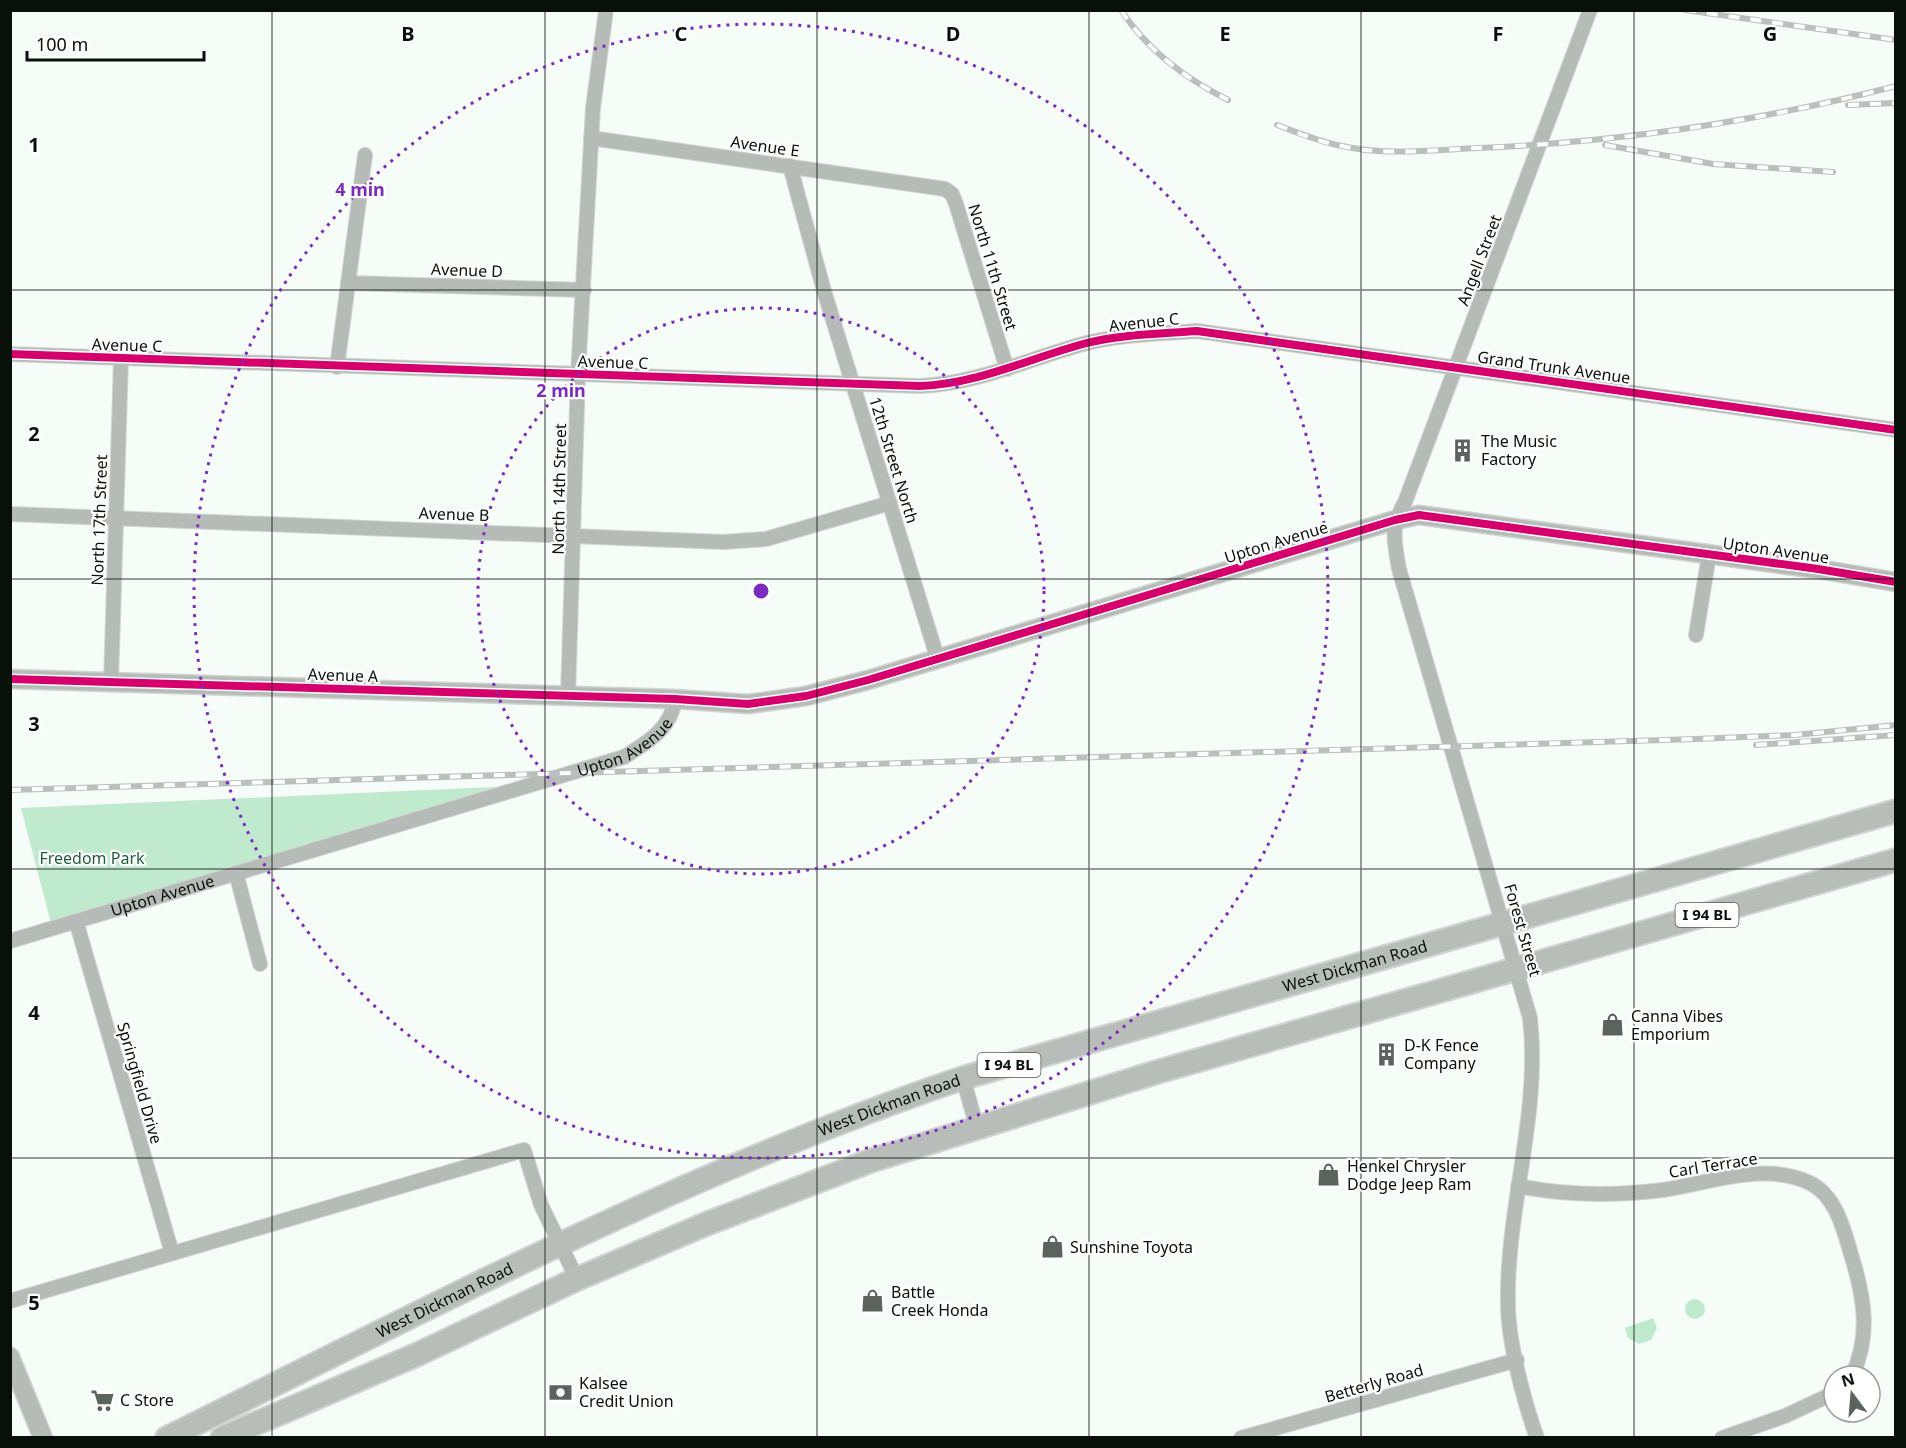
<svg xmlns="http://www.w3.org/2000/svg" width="1906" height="1448" viewBox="0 0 1906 1448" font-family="'Noto Sans',sans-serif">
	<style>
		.green { fill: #c0eacd }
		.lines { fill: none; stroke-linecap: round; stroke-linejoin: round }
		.minor-casing { stroke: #d1d5d2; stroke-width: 16 }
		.tertiary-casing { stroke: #d1d5d2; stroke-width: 21 }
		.primary-casing { stroke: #d1d5d2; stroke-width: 26 }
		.minor { stroke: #b7bbb8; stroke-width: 14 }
		.tertiary { stroke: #b7bbb8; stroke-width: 18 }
		.primary { stroke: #b9bdba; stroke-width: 22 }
		.rail-casing { stroke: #bac0bc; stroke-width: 6 }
		.rail { stroke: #fff; stroke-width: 4; stroke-dasharray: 11; stroke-linecap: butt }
		.cycleway-casing { stroke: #fff; stroke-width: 11 }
		.cycleway { stroke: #d6006c; stroke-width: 8 }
		.grid { fill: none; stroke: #08100a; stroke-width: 1.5; stroke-opacity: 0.55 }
		.ring { fill: none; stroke: #7b2cbf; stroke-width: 3; stroke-dasharray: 3 6 }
		.labels { text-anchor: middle; stroke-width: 4.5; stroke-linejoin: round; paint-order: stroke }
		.shield { fill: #fff; stroke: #525854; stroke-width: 1.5 }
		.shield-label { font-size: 15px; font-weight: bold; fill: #08100a }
		.street-label { font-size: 16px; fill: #08100a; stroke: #fff }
		.poi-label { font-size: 16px; fill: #08100a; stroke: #fff; text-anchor: start }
		.park-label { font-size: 16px; fill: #225e39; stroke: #fff }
		.grid-label { font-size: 20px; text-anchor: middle; font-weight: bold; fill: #08100a; stroke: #fff; stroke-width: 4.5; stroke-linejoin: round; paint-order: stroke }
		.centre { fill: #7b2cbf; stroke: #fff; stroke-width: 3 }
		.ring-label { font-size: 18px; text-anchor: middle; font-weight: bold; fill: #7b2cbf; stroke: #fff; stroke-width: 4.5; stroke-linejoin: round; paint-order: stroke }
	</style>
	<rect width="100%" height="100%" fill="#f6fcf8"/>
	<!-- green -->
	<g class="green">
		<polygon points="518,786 52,927 21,808"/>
		<circle cx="1695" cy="1309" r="10"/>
		<polygon points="1653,1318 1657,1328 1651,1340 1639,1344 1628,1338 1625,1328"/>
	</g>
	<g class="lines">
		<defs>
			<g id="minor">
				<polyline points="591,138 945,189 952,194 956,204 1007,369"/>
				<polyline points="790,166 824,291 938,660"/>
				<polyline points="348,283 584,290"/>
				<path d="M10 354 920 386C977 384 1028 359 1083 344 1120 334 1159 334 1197 331L1896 430"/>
				<polyline points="337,367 365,155"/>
				<polyline points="10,514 723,542 766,539 890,503"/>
				<polyline points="1696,635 1709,555"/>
				<polyline points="111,682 121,359"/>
				<polyline points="568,696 578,374 593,108 606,10"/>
				<polyline points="236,873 260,964"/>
				<polyline points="76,921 172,1253"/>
				<path id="s1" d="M10 941 624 757C648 742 671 729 675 699"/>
				<polyline points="963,1078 977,1128"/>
				<path d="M1518 1186C1566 1196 1614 1196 1663 1190 1710 1183 1765 1161 1810 1183 1838 1197 1845 1235 1853 1261 1865 1301 1870 1337 1852 1376"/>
				<polyline points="10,1301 524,1150 541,1205 577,1279"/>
				<polyline points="1241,1438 1517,1360"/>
				<path d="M1537 1438C1524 1402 1508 1341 1508 1304 1506 1208 1541 1114 1530 1018L1399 569C1394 540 1390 528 1405 502L1590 10"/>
				<polyline points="1722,1438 1785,1416 1834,1393"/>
			</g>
			<g id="tertiary">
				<polyline points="10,679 675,699 748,704 806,696 868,680 1395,520 1419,515 1818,569 1896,582"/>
				<polyline points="10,1357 43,1438"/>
			</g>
			<g id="primary">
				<path id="s2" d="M167 1438C428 1309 687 1171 963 1078L1896 811"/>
				<polyline points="222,1438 416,1355 577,1279 706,1224 870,1161 1157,1072 1896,860"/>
			</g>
		</defs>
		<!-- minor casing -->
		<use href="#minor" class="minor-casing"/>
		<!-- tertiary casing -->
		<use href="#tertiary" class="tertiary-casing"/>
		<!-- primary casing -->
		<use href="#primary" class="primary-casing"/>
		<!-- minor -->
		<use href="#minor" class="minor"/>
		<!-- tertiary -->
		<use href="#tertiary" class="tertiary"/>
		<!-- primary -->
		<use href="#primary" class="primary"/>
		<defs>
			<g id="rail">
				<path d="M1121 10C1148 51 1185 78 1228 100"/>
				<polyline points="1685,10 1896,40"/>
				<polyline points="1848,105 1896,103"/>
				<path d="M1277 125C1298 133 1320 142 1342 146 1386 156 1433 150 1478 148 1621 142 1757 122 1896 86"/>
				<polyline points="1605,145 1713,164 1833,172"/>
				<polyline points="1756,745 1896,735"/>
				<polyline points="10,790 1696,739 1795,735 1896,725"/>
			</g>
		</defs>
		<!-- rail casing -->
		<use href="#rail" class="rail-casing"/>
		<!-- rail -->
		<use href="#rail" class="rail"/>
		<defs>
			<g id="cycleway">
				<path d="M10 354 920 386C977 384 1028 359 1083 344 1120 334 1159 334 1197 331L1896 430"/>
				<polyline points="10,679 675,699 748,704 806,696 868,680 1395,520 1419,515 1818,569 1896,582"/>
			</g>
		</defs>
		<!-- cycleway casing -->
		<use href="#cycleway" class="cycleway-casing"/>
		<!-- cycleway -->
		<use href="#cycleway" class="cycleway"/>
	</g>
	<!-- grid -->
	<path class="grid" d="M272 10V1438M545 10V1438M817 10V1438M1089 10V1438M1361 10V1438M1634 10V1438M10 290H1896M10 579H1896M10 869H1896M10 1158H1896"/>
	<!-- distance rings -->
	<g class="ring">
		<circle cx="761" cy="591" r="283"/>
		<circle cx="761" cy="591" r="567"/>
	</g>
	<!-- icons -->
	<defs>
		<symbol id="building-bare" viewBox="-9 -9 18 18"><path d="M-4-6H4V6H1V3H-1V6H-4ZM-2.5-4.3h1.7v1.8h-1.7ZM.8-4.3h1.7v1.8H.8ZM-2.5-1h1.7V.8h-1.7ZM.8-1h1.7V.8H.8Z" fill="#5b635d" stroke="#fff" stroke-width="2.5" paint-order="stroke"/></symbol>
		<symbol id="shop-bare" viewBox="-9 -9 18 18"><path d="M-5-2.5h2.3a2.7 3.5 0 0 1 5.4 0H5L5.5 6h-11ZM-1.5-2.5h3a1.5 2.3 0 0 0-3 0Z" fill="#5b635d" stroke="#fff" stroke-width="2.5" paint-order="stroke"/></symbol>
		<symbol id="bank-bare" viewBox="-9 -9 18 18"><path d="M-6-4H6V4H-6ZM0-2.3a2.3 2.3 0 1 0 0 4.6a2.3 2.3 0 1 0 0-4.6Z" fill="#5b635d" stroke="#fff" stroke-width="2.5" paint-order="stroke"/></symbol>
		<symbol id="supermarket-bare" viewBox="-9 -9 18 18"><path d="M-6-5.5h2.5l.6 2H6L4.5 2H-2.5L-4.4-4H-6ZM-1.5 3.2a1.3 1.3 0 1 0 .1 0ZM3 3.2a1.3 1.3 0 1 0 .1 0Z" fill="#5b635d" stroke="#fff" stroke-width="2.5" paint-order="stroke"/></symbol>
	</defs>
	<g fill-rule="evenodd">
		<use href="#building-bare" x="1446" y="434" width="33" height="33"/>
		<use href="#shop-bare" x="1596" y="1008" width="33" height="33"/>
		<use href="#building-bare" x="1370" y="1038" width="33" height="33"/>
		<use href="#shop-bare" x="1312" y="1158" width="33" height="33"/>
		<use href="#shop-bare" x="1036" y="1230" width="33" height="33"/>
		<use href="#shop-bare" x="856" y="1284" width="33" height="33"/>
		<use href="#bank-bare" x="544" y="1376" width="33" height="33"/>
		<use href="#supermarket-bare" x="86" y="1384" width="33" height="33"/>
	</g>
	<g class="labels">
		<!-- shield labels -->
		<g class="shield">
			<rect x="1675.5" y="903" width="63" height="24" rx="4.5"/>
			<rect x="977.5" y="1053" width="63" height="24" rx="4.5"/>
		</g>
		<g class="shield-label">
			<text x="1707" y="920">I 94 BL</text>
			<text x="1009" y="1070">I 94 BL</text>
		</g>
		<!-- street labels -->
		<g class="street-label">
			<text transform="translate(765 146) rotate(8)" y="6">Avenue E</text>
			<text transform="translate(1479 260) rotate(-69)" y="6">Angell Street</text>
			<text transform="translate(993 267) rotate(73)" y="6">North 11th Street</text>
			<text transform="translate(467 270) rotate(2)" y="6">Avenue D</text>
			<text transform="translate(1144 322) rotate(-6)" y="6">Avenue C</text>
			<text transform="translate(127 345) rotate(2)" y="6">Avenue C</text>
			<text transform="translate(613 362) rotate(2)" y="6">Avenue C</text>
			<text transform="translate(1554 367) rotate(8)" y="6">Grand Trunk Avenue</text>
			<text transform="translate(894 460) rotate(73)" y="6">12th Street North</text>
			<text transform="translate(559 489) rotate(-89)" y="6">North 14th Street</text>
			<text transform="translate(454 514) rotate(2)" y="6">Avenue B</text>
			<text transform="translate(99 520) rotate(-88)" y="6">North 17th Street</text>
			<text transform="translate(1276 542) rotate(-17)" y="6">Upton Avenue</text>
			<text transform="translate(1776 550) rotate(8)" y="6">Upton Avenue</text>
			<text transform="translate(343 675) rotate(2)" y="6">Avenue A</text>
			<text dy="6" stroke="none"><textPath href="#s1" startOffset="646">Upton Avenue</textPath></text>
			<text dy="6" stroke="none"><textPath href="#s1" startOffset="159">Upton Avenue</textPath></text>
			<text transform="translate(1523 930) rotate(74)" y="6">Forest Street</text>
			<text dy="6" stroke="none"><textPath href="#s2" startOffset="1282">West Dickman Road</textPath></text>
			<text transform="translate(140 1083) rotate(74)" y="6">Springfield Drive</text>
			<text dy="6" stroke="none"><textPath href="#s2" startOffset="796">West Dickman Road</textPath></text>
			<text transform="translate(1713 1165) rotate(-9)" y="6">Carl Terrace</text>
			<text dy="6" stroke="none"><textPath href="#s2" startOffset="310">West Dickman Road</textPath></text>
			<text transform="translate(1374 1383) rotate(-16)" y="6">Betterly Road</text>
		</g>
		<!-- poi labels -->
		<g class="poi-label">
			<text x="1481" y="447">The Music<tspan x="1481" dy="18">Factory</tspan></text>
			<text x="1631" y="1022">Canna Vibes<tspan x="1631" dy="18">Emporium</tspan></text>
			<text x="1404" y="1051">D-K Fence<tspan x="1404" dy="18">Company</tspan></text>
			<text x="1347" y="1172">Henkel Chrysler<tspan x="1347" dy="18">Dodge Jeep Ram</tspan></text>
			<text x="1070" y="1253">Sunshine Toyota</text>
			<text x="891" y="1298">Battle<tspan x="891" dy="18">Creek Honda</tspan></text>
			<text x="579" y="1389">Kalsee<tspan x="579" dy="18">Credit Union</tspan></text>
			<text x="120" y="1406">C Store</text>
		</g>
		<!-- park labels -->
		<g class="park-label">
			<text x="92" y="864">Freedom Park</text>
		</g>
	</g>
	<g class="grid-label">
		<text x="408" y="41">B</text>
		<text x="681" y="41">C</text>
		<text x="953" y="41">D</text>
		<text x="1225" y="41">E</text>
		<text x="1498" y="41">F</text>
		<text x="1770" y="41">G</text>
		<text x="34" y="152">1</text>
		<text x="34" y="441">2</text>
		<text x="34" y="731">3</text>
		<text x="34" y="1020">4</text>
		<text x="34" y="1310">5</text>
	</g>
	<circle cx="761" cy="591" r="9" class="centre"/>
	<g class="ring-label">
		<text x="360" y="196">4 min</text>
		<text x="561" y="397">2 min</text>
	</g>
	<!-- border -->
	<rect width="1906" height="1448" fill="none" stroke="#08100a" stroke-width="24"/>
	<!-- north arrow -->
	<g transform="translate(1852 1394) rotate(344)"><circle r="28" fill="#ffffff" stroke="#9c9f9d" stroke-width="1.5"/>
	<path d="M0-4.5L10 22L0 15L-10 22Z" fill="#5b635d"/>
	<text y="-9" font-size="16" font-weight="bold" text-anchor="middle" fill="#08100a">N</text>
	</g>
	<!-- scale -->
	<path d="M27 51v9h177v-9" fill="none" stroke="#08100a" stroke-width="3"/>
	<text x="36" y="51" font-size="18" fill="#08100a" stroke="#ffffff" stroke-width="4.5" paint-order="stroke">100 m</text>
</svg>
